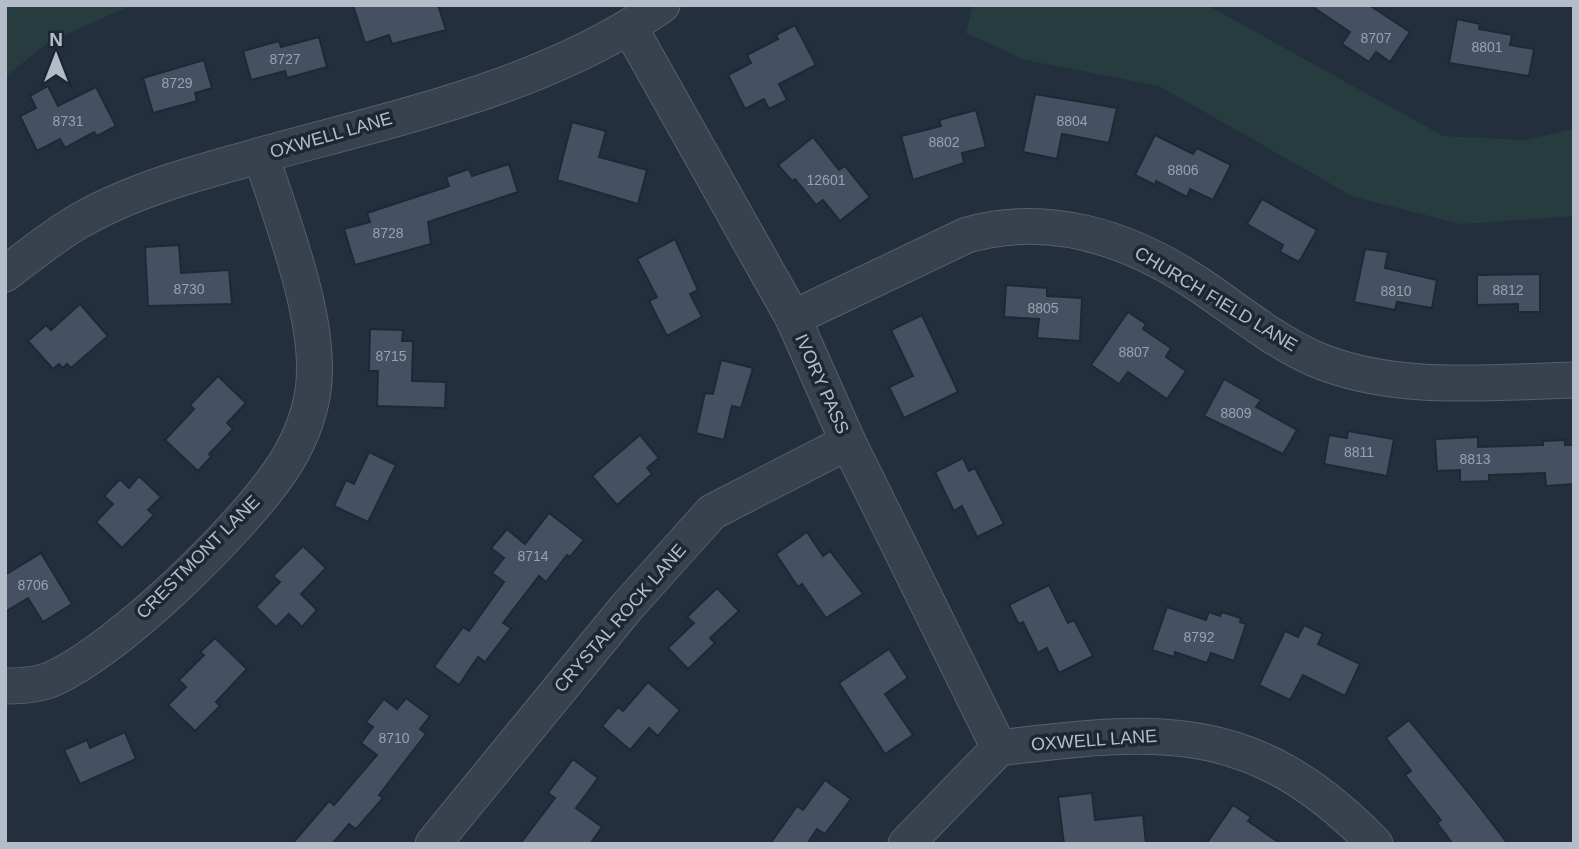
<svg xmlns="http://www.w3.org/2000/svg" width="1579" height="849" viewBox="0 0 1579 849" font-family="Helvetica,sans-serif">
	<style>
		.green { fill: #263c3f }
		.building { fill: #455162; stroke: #1f2835; stroke-width: 2 }
		.lines { fill: none; stroke-linecap: round; stroke-linejoin: round }
		.minor-casing { stroke: #565f6c; stroke-width: 37 }
		.minor { stroke: #38414e; stroke-width: 35 }
		.labels { text-anchor: middle; stroke-width: 7; stroke-linejoin: round; paint-order: stroke }
		.number-label { font-size: 14px; fill: #98a1af }
		.street-label { font-size: 18px; fill: #b4bcc9; stroke: #1d2633 }
	</style>
	<rect width="100%" height="100%" fill="#242f3e"/>
	<!-- green -->
	<g class="green">
		<polygon points="5,5 132,5 49,42 5,77"/>
		<polygon points="973,5 1207,5 1443,136 1524,140 1574,129 1574,216 1461,224 1354,197 1159,86 1025,60 966,33"/>
	</g>
	<!-- building -->
	<g class="building">
		<polygon points="353,5 438,5 446,30 392,44 389,35 365,43"/>
		<polygon points="1310,5 1369,5 1410,32 1390,62 1376,52 1369,62 1342,44 1350,32"/>
		<polygon points="1457,19 1480,24 1479,29 1512,35 1510,45 1534,49 1529,76 1449,63"/>
		<polygon points="795,25 816,65 779,84 787,100 769,109 764,99 745,109 728,75 751,63 747,55 778,39 776,35"/>
		<polygon points="319,37 327,67 287,78 285,71 251,80 243,51 279,41 281,47"/>
		<polygon points="204,60 212,88 195,93 197,101 153,113 143,78"/>
		<polygon points="48,86 58,106 96,87 116,126 97,136 94,132 65,148 60,139 37,151 20,116 36,108 30,96"/>
		<polygon points="1035,94 1117,108 1109,143 1062,134 1057,159 1023,152"/>
		<polygon points="976,110 986,147 962,153 964,163 913,180 901,136 941,126 939,120"/>
		<polygon points="572,122 606,131 599,157 647,170 638,204 557,180"/>
		<polygon points="1155,135 1193,154 1197,148 1231,165 1213,200 1190,189 1187,197 1156,181 1155,185 1135,175"/>
		<polygon points="813,137 839,170 845,166 870,197 840,221 823,200 816,205 795,179 792,181 778,165"/>
		<polygon points="509,164 518,192 428,222 431,244 355,265 344,229 370,222 367,213 449,186 446,177 469,169 472,176"/>
		<polygon points="1262,199 1317,230 1299,262 1280,252 1283,245 1247,224"/>
		<polygon points="675,239 698,290 690,294 702,317 667,336 649,301 657,297 637,259"/>
		<polygon points="179,245 181,273 229,270 232,304 148,306 145,247"/>
		<polygon points="1365,249 1388,252 1385,268 1437,280 1432,308 1397,302 1395,310 1354,302"/>
		<polygon points="1540,274 1540,312 1518,312 1518,304 1477,305 1477,275"/>
		<polygon points="1006,285 1047,288 1047,296 1082,298 1080,341 1037,338 1039,319 1004,317"/>
		<polygon points="80,304 108,336 71,368 67,364 63,368 59,364 53,369 28,341 46,325 51,330"/>
		<polygon points="1128,312 1146,324 1143,329 1171,348 1166,357 1186,371 1167,399 1128,372 1119,384 1091,365"/>
		<polygon points="922,315 958,392 904,418 889,387 913,376 891,330"/>
		<polygon points="370,329 403,330 402,341 413,341 412,381 446,382 445,408 377,406 378,371 369,371"/>
		<polygon points="721,360 753,368 741,408 732,406 724,440 696,433 705,393 713,394"/>
		<polygon points="218,376 246,403 227,423 233,429 209,454 211,457 198,471 165,440 194,409 190,405"/>
		<polygon points="1224,379 1261,400 1256,407 1297,430 1283,454 1204,416"/>
		<polygon points="1348,431 1394,439 1387,476 1324,464 1329,435 1347,438"/>
		<polygon points="640,435 659,458 647,468 652,474 617,505 592,476"/>
		<polygon points="1478,437 1478,447 1543,445 1543,441 1565,440 1565,445 1574,445 1574,484 1546,486 1545,473 1489,475 1489,481 1460,482 1460,470 1437,471 1435,439"/>
		<polygon points="369,452 396,465 368,522 334,506 346,480 354,484"/>
		<polygon points="963,458 969,471 975,468 1004,524 977,537 962,506 954,511 935,472"/>
		<polygon points="139,476 161,497 148,510 154,515 122,548 96,522 113,504 104,496 120,479 129,488"/>
		<polygon points="549,513 584,540 570,557 567,555 546,582 539,576 503,623 511,628 485,662 478,657 459,685 434,667 463,627 469,631 504,582 492,573 504,558 491,548 507,529 525,544"/>
		<polygon points="807,532 823,556 830,551 863,594 826,618 802,584 798,587 776,554"/>
		<polygon points="303,546 326,568 301,594 317,610 302,627 289,614 276,627 256,607 280,582 273,576"/>
		<polygon points="41,553 72,604 43,622 28,598 5,612 5,575"/>
		<polygon points="1049,585 1068,623 1074,620 1093,656 1059,673 1047,648 1038,653 1023,622 1019,624 1009,605"/>
		<polygon points="717,588 739,611 710,638 715,643 688,669 668,648 694,623 687,617"/>
		<polygon points="1167,607 1206,620 1209,612 1220,616 1222,612 1241,618 1240,622 1246,624 1234,661 1211,653 1207,663 1175,652 1174,657 1152,650"/>
		<polygon points="1304,625 1323,634 1318,644 1360,664 1345,696 1303,675 1290,700 1259,685 1285,631 1298,637"/>
		<polygon points="215,638 247,669 216,702 220,706 195,731 168,705 186,687 179,680 204,655 200,652"/>
		<polygon points="889,649 908,678 885,694 913,735 885,754 839,683"/>
		<polygon points="648,682 680,710 658,736 649,728 630,750 602,726 618,707 623,711"/>
		<polygon points="406,698 430,716 420,729 426,734 379,795 383,798 356,829 349,824 332,844 292,844 329,801 334,805 377,755 361,743 373,727 366,722 384,699 397,709"/>
		<polygon points="1409,720 1472,797 1508,844 1453,844 1437,823 1441,820 1405,775 1411,771 1386,738"/>
		<polygon points="125,732 136,759 80,784 64,750 87,740 90,748"/>
		<polygon points="573,759 598,778 576,808 602,827 590,844 520,844 555,798 548,793"/>
		<polygon points="825,780 851,799 825,834 817,829 807,844 770,844 797,806 803,810"/>
		<polygon points="1092,793 1095,820 1143,815 1146,844 1064,844 1058,797"/>
		<polygon points="1233,805 1251,817 1248,821 1281,844 1206,844"/>
	</g>
	<g class="lines">
		<defs>
			<g id="minor">
				<polyline points="630,28 793,318 848,442 999,748"/>
				<path d="M5 274C29 256 53 236 79 221 135 189 200 172 262 155 395 118 549 86 662 5"/>
				<path d="M793 318 967 235C1049 212 1129 238 1198 284 1237 310 1272 340 1315 359 1395 393 1490 382 1574 380"/>
				<path d="M5 686C20 686 39 685 52 679 120 648 239 532 281 470 297 447 309 418 313 391 323 322 282 222 261 155"/>
				<polyline points="433,844 626,608 712,512 848,442"/>
				<path d="M906 844 999 748C1160 728 1254 719 1375 844"/>
			</g>
		</defs>
		<!-- minor casing -->
		<use href="#minor" class="minor-casing"/>
		<!-- minor -->
		<use href="#minor" class="minor"/>
	</g>
	<g class="labels">
		<!-- number labels -->
		<g class="number-label">
			<text x="1376" y="43">8707</text>
			<text x="1487" y="52">8801</text>
			<text x="285" y="64">8727</text>
			<text x="177" y="88">8729</text>
			<text x="68" y="126">8731</text>
			<text x="1072" y="126">8804</text>
			<text x="944" y="147">8802</text>
			<text x="1183" y="175">8806</text>
			<text x="826" y="185">12601</text>
			<text x="388" y="238">8728</text>
			<text x="189" y="294">8730</text>
			<text x="1508" y="295">8812</text>
			<text x="1396" y="296">8810</text>
			<text x="1043" y="313">8805</text>
			<text x="1134" y="357">8807</text>
			<text x="391" y="361">8715</text>
			<text x="1236" y="418">8809</text>
			<text x="1359" y="457">8811</text>
			<text x="1475" y="464">8813</text>
			<text x="533" y="561">8714</text>
			<text x="33" y="590">8706</text>
			<text x="1199" y="642">8792</text>
			<text x="394" y="743">8710</text>
		</g>
		<!-- street labels -->
		<g class="street-label">
			<text transform="translate(331 135) rotate(-16)" y="6">OXWELL LANE</text>
			<text transform="translate(1216 299) rotate(31)" y="6">CHURCH FIELD LANE</text>
			<text transform="translate(822 384) rotate(66)" y="6">IVORY PASS</text>
			<text transform="translate(198 557) rotate(-45)" y="6">CRESTMONT LANE</text>
			<text transform="translate(620 618) rotate(-49)" y="6">CRYSTAL ROCK LANE</text>
			<text transform="translate(1094 740) rotate(-4)" y="6">OXWELL LANE</text>
		</g>
	</g>
	<!-- border -->
	<rect width="1579" height="849" fill="none" stroke="#b4bcc9" stroke-width="14"/>
	<!-- north arrow -->
	<g transform="translate(56 56)" stroke="#1d2633" stroke-width="5" paint-order="stroke">
	<path d="M0-5L12 26L0 18L-12 26Z" fill="#b4bcc9"/>
	<text y="-10" font-size="19" font-weight="bold" text-anchor="middle" fill="#b4bcc9">N</text>
	</g>
</svg>
